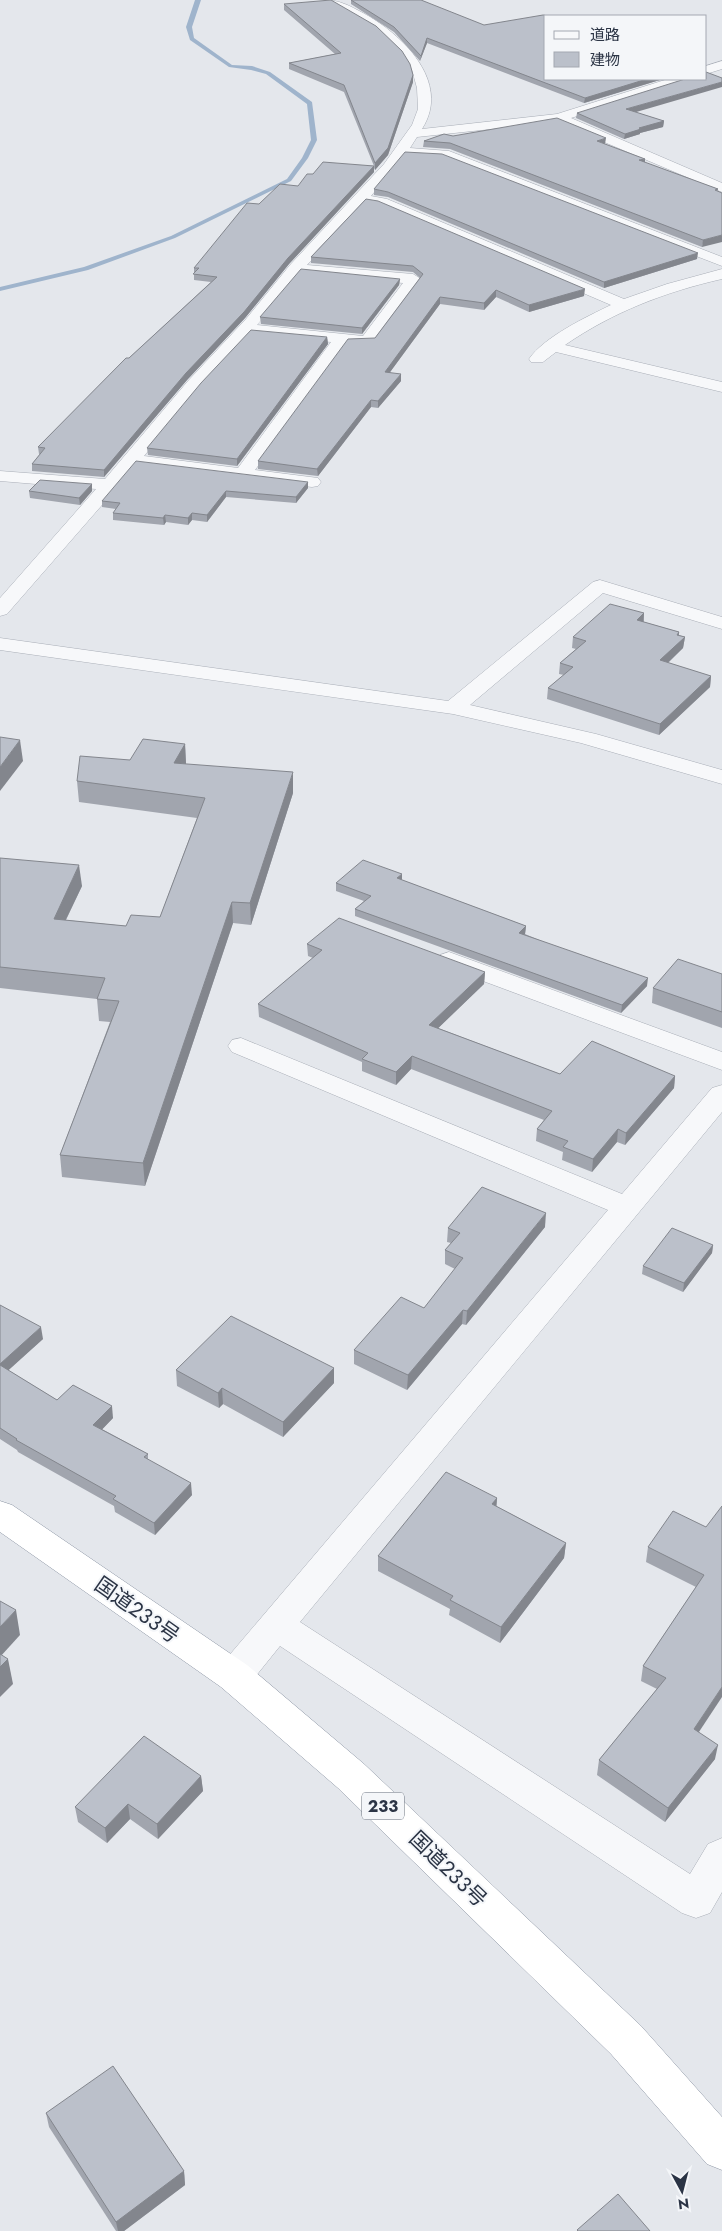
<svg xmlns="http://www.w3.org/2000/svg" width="722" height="2231" viewBox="0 0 722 2231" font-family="Jost,'Noto Sans JP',sans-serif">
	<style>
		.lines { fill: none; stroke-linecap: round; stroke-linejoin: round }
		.stream { fill: #9fb4cc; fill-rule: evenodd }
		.minor-casing { stroke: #a9aeb7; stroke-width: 1 }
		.highway-casing { stroke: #8b94a3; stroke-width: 1 }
		.minor { fill: #f7f8fa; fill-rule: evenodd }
		.highway { fill: #fff; fill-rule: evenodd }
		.wall { fill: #a1a5ae }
		.shaded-wall { fill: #83868d }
		.building { fill: #bbc0ca; stroke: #83868d }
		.labels { text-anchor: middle; stroke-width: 4; stroke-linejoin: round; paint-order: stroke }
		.shield { fill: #f4f6f9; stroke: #676e7b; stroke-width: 1 }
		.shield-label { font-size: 16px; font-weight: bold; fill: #2b3445 }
		.near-street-label { font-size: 21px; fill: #2b3445; stroke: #f4f6f9 }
	</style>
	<rect width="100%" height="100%" fill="#e4e7ec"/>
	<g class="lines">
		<!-- stream -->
		<polygon class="stream" points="195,0 201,0 192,27 194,38 232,65 252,66 270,72 312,102 317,140 308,158 291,181 175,238 88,270 0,291 0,287 84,267 171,236 287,179 302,158 311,140 307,104 266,74 251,70 229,67 190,40 186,27"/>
		<defs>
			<g id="minor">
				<path d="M324 0C340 0 350 6 363 13 402 34 452 82 422 129L557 114 668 79H686L684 82 571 118 722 183V192L557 122 417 137 410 148 449 151 722 257V266L442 158 404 155 371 196 387 199 624 299 667 284 722 269V279C665 292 613 312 565 345L722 382V392L556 352 543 362H531L529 359C544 337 586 317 611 305L378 205 365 203 307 265 413 274 421 279 373 344H347L255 470 318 478 321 482 318 486 312 487 136 466 7 614 0 616V598L96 489 0 481V471L105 479 188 381 246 319 290 265 384 164 412 125 418 109 417 88 412 70 403 56 377 31ZM300 273 403 283 363 336 257 325ZM250 334 331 342 238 468 144 456 200 388Z"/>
				<polygon points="722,61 722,69 706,74 706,66"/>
				<polygon points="600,580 722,617 722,629 603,593 470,705 596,734 722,770 722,784 581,743 453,714 0,650 0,638 448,701 593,582"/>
				<polygon points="449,952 722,1052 722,1070 440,965 436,960 440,955"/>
				<polygon points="241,1038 622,1194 712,1088 722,1085 722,1112 300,1622 690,1874 708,1844 722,1838 722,1892 710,1913 696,1918 682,1913 280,1646 247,1687 234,1691 221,1687 216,1676 221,1665 608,1210 232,1052 228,1046 232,1040"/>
			</g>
			<polygon id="highway" points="0,1501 12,1505 247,1665 364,1764 641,2026 722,2117 722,2170 707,2164 611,2054 338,1788 221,1687 0,1532"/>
		</defs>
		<!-- minor casing -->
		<use href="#minor" class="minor-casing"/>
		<!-- highway casing -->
		<use href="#highway" class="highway-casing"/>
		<!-- minor -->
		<use href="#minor" class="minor"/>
		<!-- highway -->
		<use href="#highway" class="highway"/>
	</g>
	<!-- wall -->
	<g class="wall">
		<polygon points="351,0 546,79 663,79 584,103 427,43 420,61 394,32 351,4"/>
		<polygon points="284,4 413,75 413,82 388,155 375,170 374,168 374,172 289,264 245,318 187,380 104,477 32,471 32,464 40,454 39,454 38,447 129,358 211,282 194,280 194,268 259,204 298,186 313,174 374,166 344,92 289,69 289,63 335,54 284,10"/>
		<polygon points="635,112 664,121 663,127 640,133 640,134 624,139 576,118 577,113"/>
		<polygon points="453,136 605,144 645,163 718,189 702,247 450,149 423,147 424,141"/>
		<polygon points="374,189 697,259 604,288 388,197 374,195"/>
		<polygon points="366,199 584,296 529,312 496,297 484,310 440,304 390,372 401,381 378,408 371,407 318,476 258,469 258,461 375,338 420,278 413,272 311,263 311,257"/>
		<polygon points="400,279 399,285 362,334 261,324 260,317"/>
		<polygon points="327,337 328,344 237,466 148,455 147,448"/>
		<polygon points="308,482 308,488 296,503 226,497 207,522 192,520 188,525 166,522 164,525 113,520 113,513 116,509 102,507 102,501"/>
		<polygon points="92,484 92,491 80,505 30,498 29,491"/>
		<polygon points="644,613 644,622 679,632 679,635 685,637 683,648 668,663 711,676 710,687 659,735 547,699 548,688 564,675 559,674 560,663 576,649 572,648 573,637"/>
		<polygon points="185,744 186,764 293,793 251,925 233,923 145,1186 62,1177 60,1155 110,1022 99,1021 97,999 0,988 0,858 82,886 66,920 126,926 160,917 197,818 79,802 77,781 130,760"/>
		<polygon points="402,880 526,926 525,934 647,986 621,1013 355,916 355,909 364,901 336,891 336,883"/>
		<polygon points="307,944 485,972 484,984 438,1028 560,1074 675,1076 674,1088 625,1145 617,1142 592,1172 562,1160 563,1152 536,1141 537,1129 544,1120 411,1069 396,1085 362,1071 362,1062 259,1017 258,1004 313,958 308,956"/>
		<polygon points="722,974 722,1028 652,1003 653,988"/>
		<polygon points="545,1227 466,1325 462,1324 407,1390 354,1364 354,1350 424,1308 455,1269 445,1264 445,1250 451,1243 447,1242 448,1228"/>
		<polygon points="713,1245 712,1253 683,1292 642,1274 643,1266"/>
		<polygon points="0,1305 43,1339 8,1370 57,1400 113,1418 102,1429 148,1454 148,1460 192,1495 155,1535 115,1512 114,1506 18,1452 17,1450 0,1439"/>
		<polygon points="334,1368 334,1383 283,1437 223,1404 219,1408 177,1386 176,1370"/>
		<polygon points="497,1498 496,1506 566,1543 564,1558 500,1643 449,1615 450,1609 378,1571 378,1556"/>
		<polygon points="706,1527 699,1733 715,1759 665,1822 597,1775 599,1760 657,1689 641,1681 643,1666 696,1587 646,1562 648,1547"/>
		<polygon points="201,1776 203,1791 158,1839 130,1819 107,1843 78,1822 75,1807"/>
		<polygon points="46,2113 184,2171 185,2185 124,2231 116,2231 49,2127"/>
	</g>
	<!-- shaded-wall -->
	<g class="shaded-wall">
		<polygon points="427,38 427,43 420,61 421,56"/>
		<polygon points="413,75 413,82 388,155 375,170 375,163"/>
		<polygon points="647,79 663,79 584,103 585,98"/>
		<polygon points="722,82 722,87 626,115 626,109"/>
		<polygon points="664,121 663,127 640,133 640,134 624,139 625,134 639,128"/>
		<polygon points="606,138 605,144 597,141"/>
		<polygon points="645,159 645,165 639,160"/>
		<polygon points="374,166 374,172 289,264 245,318 187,380 104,477 104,470 186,373 288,258"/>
		<polygon points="722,235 722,242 702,247 703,240"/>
		<polygon points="698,253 697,259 604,288 604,282"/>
		<polygon points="400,279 399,285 362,334 362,328"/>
		<polygon points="585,289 584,296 529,312 529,305"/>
		<polygon points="496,290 496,297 484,310 484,303"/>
		<polygon points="440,297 440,304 385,379 385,372"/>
		<polygon points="327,337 328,344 237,466 237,459"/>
		<polygon points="401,374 401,381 378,408 378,401"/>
		<polygon points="371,400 371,407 318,476 317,469"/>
		<polygon points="308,482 308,488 296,503 296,497"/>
		<polygon points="92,484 92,491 80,505 79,498"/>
		<polygon points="226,491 226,497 207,522 207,515"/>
		<polygon points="192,513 192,520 188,525 188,518"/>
		<polygon points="165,515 166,522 164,525 163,518"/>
		<polygon points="644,613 643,624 637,620"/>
		<polygon points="679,632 678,643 685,637 683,648 659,671 660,660"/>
		<polygon points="711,676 710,687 659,735 660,724"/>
		<polygon points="20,740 23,761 0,791 0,767"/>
		<polygon points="185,744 186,764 174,763"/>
		<polygon points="293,772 293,793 251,925 250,903"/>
		<polygon points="79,865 82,886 56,940 54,919"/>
		<polygon points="402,874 402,882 397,878"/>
		<polygon points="232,902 233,923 145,1186 143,1163"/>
		<polygon points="526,926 525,934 519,940 519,933"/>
		<polygon points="485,972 484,984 429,1037 429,1025"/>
		<polygon points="648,978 647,986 621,1013 622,1005"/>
		<polygon points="412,1056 411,1069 396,1085 396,1072"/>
		<polygon points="675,1076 674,1088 625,1145 626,1133"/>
		<polygon points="618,1129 617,1142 592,1172 593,1159"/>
		<polygon points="546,1213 545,1227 466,1325 467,1311"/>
		<polygon points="713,1245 712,1253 683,1292 684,1283"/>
		<polygon points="463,1310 462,1324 407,1390 408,1375"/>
		<polygon points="41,1327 43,1339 1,1377 0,1364"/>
		<polygon points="334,1368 334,1383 283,1437 283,1422"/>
		<polygon points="222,1388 223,1404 219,1408 218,1393"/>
		<polygon points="112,1406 113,1418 95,1437 93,1425"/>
		<polygon points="191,1483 192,1495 155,1535 154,1523"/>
		<polygon points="497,1498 496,1514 492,1504"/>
		<polygon points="566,1543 564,1558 500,1643 501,1627"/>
		<polygon points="16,1610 20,1635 0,1657 0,1627"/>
		<polygon points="8,1659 13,1684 0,1697 0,1667"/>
		<polygon points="722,1687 722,1697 691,1744 694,1729"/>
		<polygon points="718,1745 715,1759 665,1822 668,1808"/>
		<polygon points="201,1776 203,1791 158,1839 157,1824"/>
		<polygon points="128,1804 130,1819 107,1843 105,1828"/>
		<polygon points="184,2171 185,2185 124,2231 118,2231 116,2222"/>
	</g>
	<!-- building -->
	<g class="building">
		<polygon points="331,0 376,26 402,51 410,64 413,75 388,148 375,163 344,85 289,63 341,53 284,4"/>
		<polygon points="351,0 421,0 484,25 543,15 548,16 546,16 546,79 647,79 585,98 427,38 421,56 394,27"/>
		<polygon points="706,72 722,78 722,82 626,109 664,121 639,128 641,129 625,134 577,113 685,79 706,79"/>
		<polygon points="557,118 606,138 597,141 645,159 639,160 718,189 715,190 722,193 722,235 703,240 450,143 424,141 444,134 453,136"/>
		<polygon points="405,152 442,154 698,253 604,282 388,192 374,189"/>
		<polygon points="323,162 374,166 288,258 244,312 186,373 104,470 32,464 45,448 38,447 126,358 129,358 217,277 193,274 199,268 194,268 247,203 259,204 280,184 298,186 307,174 313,174"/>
		<polygon points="366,199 378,201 585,289 529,305 496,290 484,303 440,297 385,372 401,374 378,401 371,400 317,469 258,461 348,339 375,338 423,274 413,266 311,257"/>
		<polygon points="301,269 400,279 362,328 260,317"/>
		<polygon points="251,330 327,337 237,459 147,448 201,383"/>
		<polygon points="136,461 308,482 296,497 226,491 207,515 192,513 188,518 165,515 163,518 113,513 120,503 102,501"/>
		<polygon points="40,480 92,484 79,498 29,491"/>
		<polygon points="610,604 644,613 637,620 679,632 677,635 685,637 660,660 711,676 660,724 548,688 573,667 560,663 586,641 573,637"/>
		<polygon points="0,737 20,740 0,767"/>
		<polygon points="143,739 185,744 174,763 293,772 250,903 232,902 143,1163 60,1155 119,1001 97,999 105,978 0,967 0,858 79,865 54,919 126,926 131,915 160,917 205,798 77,781 80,756 130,760"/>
		<polygon points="363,860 402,874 397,878 526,926 519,933 648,978 622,1005 355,909 371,896 336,883"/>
		<polygon points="339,918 485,972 429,1025 560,1074 592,1041 675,1076 626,1133 618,1129 593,1159 563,1147 568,1141 537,1129 552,1111 412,1056 396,1072 362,1059 368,1053 258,1004 322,950 307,944"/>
		<polygon points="678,959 722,974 722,1012 653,988"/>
		<polygon points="482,1187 546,1213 467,1311 463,1310 408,1375 354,1350 401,1297 424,1308 463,1258 445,1250 460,1233 448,1228"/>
		<polygon points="672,1228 713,1245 684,1283 643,1266"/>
		<polygon points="0,1305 41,1327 0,1364"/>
		<polygon points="231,1316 334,1368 283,1422 222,1388 218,1393 176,1370"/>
		<polygon points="0,1365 57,1400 73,1385 112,1406 93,1425 148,1454 144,1457 191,1483 154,1523 113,1499 116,1496 16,1440 17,1439 0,1428"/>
		<polygon points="446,1472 497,1498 492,1504 566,1543 501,1627 450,1600 453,1596 378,1556"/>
		<polygon points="722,1506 722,1687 694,1729 718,1745 668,1808 599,1760 666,1678 643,1666 704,1575 648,1547 673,1511 706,1527"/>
		<polygon points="0,1601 16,1610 0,1627"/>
		<polygon points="0,1654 8,1659 0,1667"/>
		<polygon points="144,1736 201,1776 157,1824 128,1804 105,1828 75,1807"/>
		<polygon points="113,2066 184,2171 116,2222 46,2113"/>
		<polygon points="618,2194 650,2231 578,2231 577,2230"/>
	</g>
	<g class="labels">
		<!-- shield labels -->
		<rect class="shield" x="362" y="1792.5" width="42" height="27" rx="4"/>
		<g class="shield-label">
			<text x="383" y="1812">233</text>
		</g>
		<!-- near-street labels -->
		<g class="near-street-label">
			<text transform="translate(137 1610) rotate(35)" y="7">国道233号</text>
			<text transform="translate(448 1869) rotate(44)" y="7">国道233号</text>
		</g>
	</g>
	<!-- legend -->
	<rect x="544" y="15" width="162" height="65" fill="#f4f6f9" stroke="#a4a8b1"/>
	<rect x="554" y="31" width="25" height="8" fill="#f7f8fa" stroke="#a4a8b1"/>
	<text x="590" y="40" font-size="15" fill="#2b3445">道路</text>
	<rect x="554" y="52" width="25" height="15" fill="#bbc0ca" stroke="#a4a8b1"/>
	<text x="590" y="65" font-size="15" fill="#2b3445">建物</text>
	<!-- north arrow -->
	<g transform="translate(682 2191) rotate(173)" stroke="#f4f6f9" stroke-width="4" paint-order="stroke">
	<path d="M0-4L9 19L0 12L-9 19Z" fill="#2b3445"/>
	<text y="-8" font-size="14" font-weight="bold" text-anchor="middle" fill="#2b3445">N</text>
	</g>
</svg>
